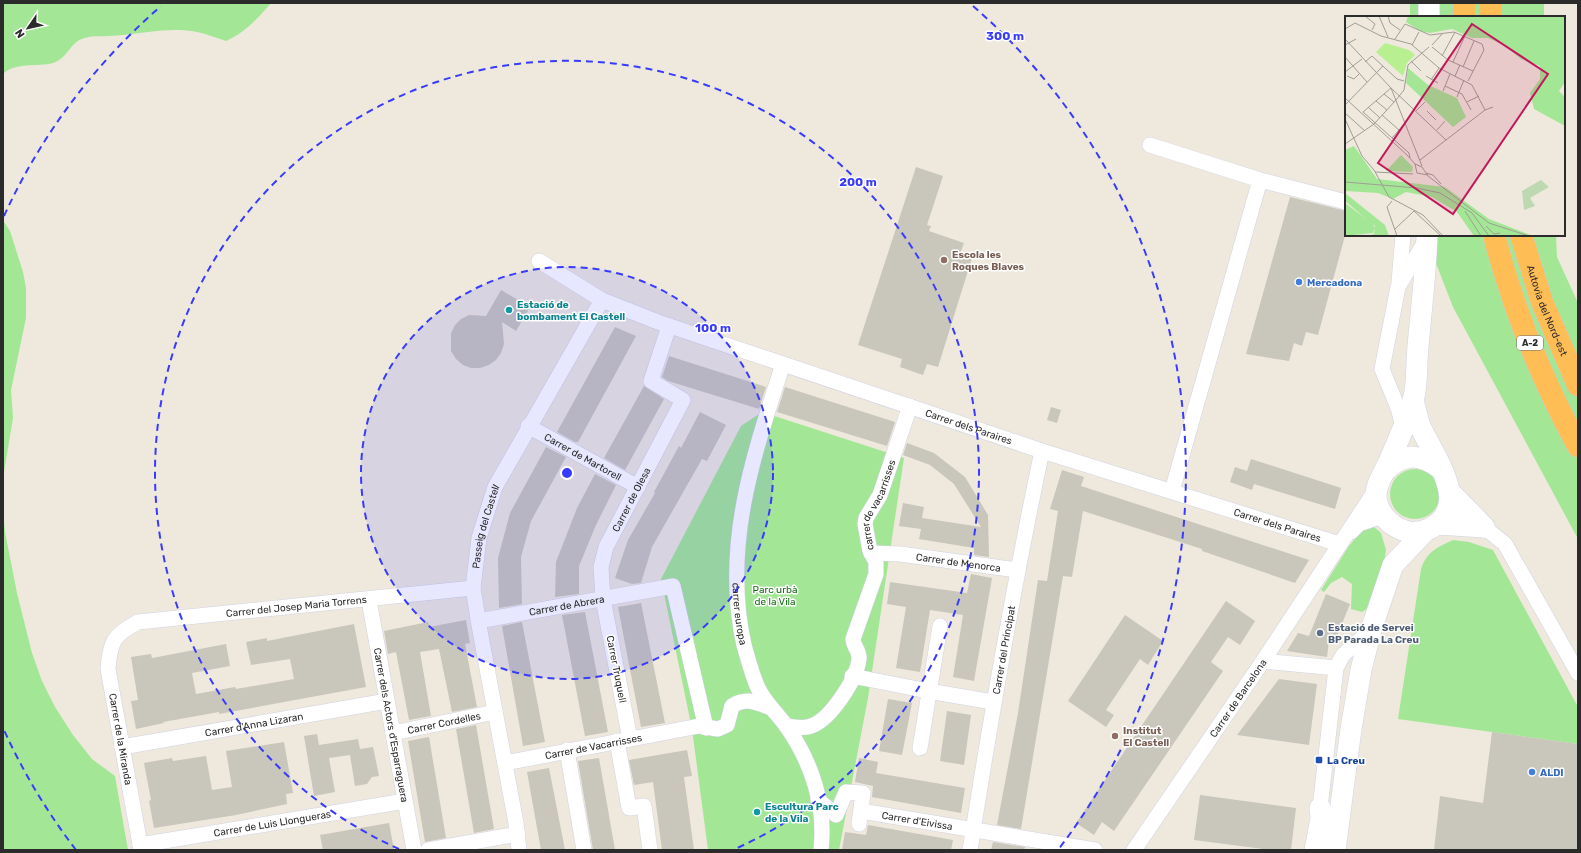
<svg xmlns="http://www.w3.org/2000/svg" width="1581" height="853" viewBox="0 0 1581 853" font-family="Rubik,sans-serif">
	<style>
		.green { fill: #a3e796 }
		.building { fill: #c9c6bc }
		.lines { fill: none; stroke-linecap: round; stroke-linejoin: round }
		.street-casing { stroke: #d1d2e4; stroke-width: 16 }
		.secondary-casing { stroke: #d1d2e4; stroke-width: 22 }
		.highway-casing { stroke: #ccc; stroke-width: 23 }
		.street { stroke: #fff; stroke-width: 15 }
		.secondary { stroke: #fff; stroke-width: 21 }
		.highway { stroke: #ffbd56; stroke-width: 22 }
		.ring { fill: none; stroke: #383aff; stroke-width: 2; stroke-dasharray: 7 5 }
		.education-dot { fill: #8d6e63; stroke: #fff; stroke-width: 1.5 }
		.shop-dot { fill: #3f7fe0; stroke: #fff; stroke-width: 1.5 }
		.culture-dot { fill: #0f9aa8; stroke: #fff; stroke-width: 1.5 }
		.service-dot { fill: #5c6f8a; stroke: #fff; stroke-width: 1.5 }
		.transit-dot { fill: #1a4fb4; stroke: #fff; stroke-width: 1.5 }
		.labels { text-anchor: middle; stroke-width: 3; stroke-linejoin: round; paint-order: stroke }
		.shield { fill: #fff; stroke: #6b6b6b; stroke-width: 1 }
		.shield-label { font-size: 9px; font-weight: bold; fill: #2b2b2b }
		.education-label { font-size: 10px; font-weight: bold; fill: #785e54; stroke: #fff; text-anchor: start }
		.shop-label { font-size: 10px; font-weight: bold; fill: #366cbe; stroke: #fff; text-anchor: start }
		.culture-label { font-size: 10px; font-weight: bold; fill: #0d838f; stroke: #fff; text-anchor: start }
		.street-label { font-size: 10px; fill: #2b2b2b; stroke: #fff }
		.park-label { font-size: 10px; fill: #196d16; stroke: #fff }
		.service-label { font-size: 10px; font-weight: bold; fill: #4e5e75; stroke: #fff; text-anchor: start }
		.transit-label { font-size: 10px; font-weight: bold; fill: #164399; stroke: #fff; text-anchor: start }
		.inset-road { fill: none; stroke: #a09d95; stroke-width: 1 }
		.view { fill: #c2185b; fill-opacity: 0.15; stroke: #c2185b; stroke-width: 2 }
		.inset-edge { fill: none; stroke: #2b2b2b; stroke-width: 2 }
		.centre { fill: #383aff; stroke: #fff; stroke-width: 2 }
		.ring-label { font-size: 12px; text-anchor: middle; font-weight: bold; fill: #383aff; stroke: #fff; stroke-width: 3; stroke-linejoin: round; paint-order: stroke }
	</style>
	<rect width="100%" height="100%" fill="#eee9dc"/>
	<!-- green -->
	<g class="green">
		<path d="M3 3H271C257 19 246 32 226 41 216 38 207 34 197 32 168 26 138 35 109 36 99 37 92 35 82 39 70 43 68 58 53 63 38 67 15 62 3 74Z"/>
		<rect x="1410" y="3" width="134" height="14"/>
		<polygon points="3,220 10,231 23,272 26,288 26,318 11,390 13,418 3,478"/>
		<polygon points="1425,235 1556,235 1557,257 1578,303 1578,539 1453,307"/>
		<polygon points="762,412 904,458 868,698 839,850 708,850 692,729 661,579 741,426"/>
		<circle cx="1415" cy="494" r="25"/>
		<polygon points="3,508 5,532 17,593 32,653 42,681 55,707 73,735 92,759 115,776 128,850 3,850"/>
		<polygon points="1365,526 1373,526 1381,533 1386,550 1383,569 1371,606 1362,612 1351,609 1352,584 1342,577 1331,583 1324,592 1321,590 1349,546"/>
		<path d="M1453 540 1469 542 1493 550 1578 707V744L1398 719 1421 569C1427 551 1438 547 1453 540Z"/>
	</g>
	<!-- building -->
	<g class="building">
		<polygon points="916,167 943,176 927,225 931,226 929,231 964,243 960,254 972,258 938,367 927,364 923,375 900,367 902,359 858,345"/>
		<polygon points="1290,197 1346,211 1346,232 1318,335 1306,332 1302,346 1294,343 1289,361 1246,354"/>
		<polygon points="501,290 530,307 516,331 502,322 504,344 501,353 496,360 489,365 480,368 471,368 463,365 456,359 451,351 451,333 455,325 461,319 469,315 486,316"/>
		<polygon points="615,327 636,336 578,442 575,442 557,432"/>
		<polygon points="669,356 766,387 759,409 668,381 662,377"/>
		<polygon points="644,386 664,399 625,470 604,458"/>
		<polygon points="785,387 895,422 887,446 777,412"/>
		<polygon points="1051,407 1061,410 1057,423 1047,420"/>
		<polygon points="700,412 726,425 707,461 702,459 652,547 641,583 632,584 615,578 628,540 655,493 654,492 679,446 681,448"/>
		<polygon points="907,443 934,453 965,477 988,515 989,557 974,555 974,548 919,539 921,529 899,526 903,503 924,507 922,518 981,527 954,484 930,465 903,455"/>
		<polygon points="546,447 566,457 531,521 521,557 522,604 499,608 498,558 510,513"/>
		<polygon points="1251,459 1341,488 1335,509 1254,484 1252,490 1230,482 1235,467 1247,471"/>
		<polygon points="1062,470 1084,477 1081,486 1309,560 1295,583 1202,551 1202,549 1083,511 1072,577 1063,576 1021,829 997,825 1018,713 1038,580 1047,581 1058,511 1050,509"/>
		<polygon points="595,474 616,485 596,525 579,566 579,594 555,597 556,562 577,508"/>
		<polygon points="971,574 992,578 974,681 953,677 963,615 930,610 920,672 896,668 906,607 887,604 890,582 967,593"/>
		<polygon points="1326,594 1350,604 1337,636 1330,633 1327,657 1287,651 1298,633 1309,636"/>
		<polygon points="1226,601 1255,621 1240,645 1228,637 1211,662 1223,671 1114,831 1102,822 1094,835 1076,823"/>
		<polygon points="641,603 665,723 641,727 618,607"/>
		<polygon points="585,612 608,732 585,736 562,615"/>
		<polygon points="1125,615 1163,641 1148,665 1140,659 1106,710 1114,715 1106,727 1068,701"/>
		<polygon points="466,620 470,643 465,644 477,707 452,712 439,649 420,652 431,716 409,720 396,652 388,654 384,631 428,622 429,627"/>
		<polygon points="522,622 545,742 523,746 502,626"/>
		<polygon points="354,624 366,687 219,714 219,712 163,722 164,723 136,729 131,701 138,700 131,657 151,654 152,658 226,644 230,666 192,673 196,694 235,687 236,689 294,679 290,659 251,665 246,642 267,638 267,641"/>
		<polygon points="1279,679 1317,684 1309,745 1237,735"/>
		<polygon points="888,699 912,703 902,755 879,751"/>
		<polygon points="947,711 971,715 964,765 940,761"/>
		<polygon points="476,725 494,829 474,833 456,729"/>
		<polygon points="1492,732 1578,744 1578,850 1434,850 1440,796 1483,803"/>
		<polygon points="317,734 319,745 358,739 360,749 373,747 379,776 372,777 367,784 355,786 350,755 329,758 335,792 314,796 304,736"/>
		<polygon points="429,737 446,838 425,842 408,741"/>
		<polygon points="284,742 293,793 286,794 287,804 236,815 154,828 149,801 151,800 144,763 172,758 173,761 206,756 212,790 232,787 226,751"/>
		<polygon points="687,750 692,776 684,777 694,850 662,850 653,782 634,785 629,760"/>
		<polygon points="599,758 615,850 593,850 578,761"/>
		<polygon points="859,758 878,762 876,773 965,788 961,813 872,797 873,786 855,782"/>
		<polygon points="549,768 565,850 541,850 527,772"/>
		<polygon points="1200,795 1296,808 1291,850 1271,850 1194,840"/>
		<polygon points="389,823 394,850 323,850 320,835"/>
		<polygon points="868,825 953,840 951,850 842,850 845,832 866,835"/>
		<polygon points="993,842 1025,847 1024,850 991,850"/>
	</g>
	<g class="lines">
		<defs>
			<g id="street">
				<polyline points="1150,145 1260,180"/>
				<polyline points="1399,282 1403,235"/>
				<path id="s1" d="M602 300 658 322 1042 451 1339 544"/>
				<path id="s2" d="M783 364C753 456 722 547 744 645 748 659 752 675 758 688 765 703 778 714 787 727 812 763 826 806 821 850"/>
				<path id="s3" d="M528 426 638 487"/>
				<polyline points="1403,426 1398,408 1382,369 1398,287 1426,240"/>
				<polyline points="1172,491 1260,180 1346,202"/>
				<polyline points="1484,527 1505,544 1578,673"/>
				<polyline points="1351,532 1359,524 1383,516"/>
				<path id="s4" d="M871 553 900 554 1017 570"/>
				<path id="s5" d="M369 600 414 850"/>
				<path id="s6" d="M478 621 673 586 706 728"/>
				<polyline points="1263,661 1336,668"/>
				<polyline points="852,676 928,691 993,702"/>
				<path id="s7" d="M786 726C794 727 804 729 811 726 830 720 857 679 859 659 860 651 853 646 853 639L876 574V562L870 551 865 524 866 518 880 495 910 406"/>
				<path id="s8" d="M393 733 495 712"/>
				<path id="s9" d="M630 739 603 599 601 567 606 547 683 400 651 381 669 326"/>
				<polyline points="617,741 629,808 644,806 650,850"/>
				<path id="s10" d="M122 747 387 701"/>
				<polyline points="920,748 940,626"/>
				<polyline points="567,750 584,850"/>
				<path id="s11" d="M505 763 699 726 718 729 727 725 732 706C746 697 756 702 771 708"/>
				<polyline points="818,800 836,815 846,792 863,793 859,824"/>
				<path id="s12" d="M861 811 1095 850"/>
				<path id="s13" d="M140 845 405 801"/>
				<path id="s14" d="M141 850 108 669C110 642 113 635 138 622L473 588"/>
				<polyline points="428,850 518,834"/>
				<path id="s15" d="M519 850 516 823 480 631 473 588 479 538 495 487 602 300 539 261"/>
				<path id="s16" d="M970 850C991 716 1014 583 1042 451"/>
				<path id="s17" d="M1134 850 1263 661 1377 488"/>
				<polyline points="1312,850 1320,808 1336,668 1343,655 1371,630"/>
			</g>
			<g id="secondary">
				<polyline points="1429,17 1429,3"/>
				<path d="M1413 400C1415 408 1417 417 1420 426 1433 455 1474 507 1429 529 1406 540 1378 521 1376 496 1376 482 1386 470 1391 457 1399 439 1407 420 1413 401 1418 384 1416 364 1418 347 1421 310 1426 272 1427 235"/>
				<path d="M1386 470C1405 452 1421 454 1441 469"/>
				<polyline points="1450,492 1484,527"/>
				<polyline points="1437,524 1484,527"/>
				<polyline points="1320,808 1323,831 1329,850"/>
				<polyline points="1335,850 1351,729 1361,670 1371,630 1393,565 1426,530"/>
			</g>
			<g id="highway">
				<polyline points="1464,3 1464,17"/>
				<polyline points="1490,17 1491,3"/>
				<path d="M1494 235C1513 308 1542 380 1578 446"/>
				<path id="s18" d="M1521 235 1542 302 1578 385"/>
			</g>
		</defs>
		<!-- street casing -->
		<use href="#street" class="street-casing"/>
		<!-- secondary casing -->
		<use href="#secondary" class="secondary-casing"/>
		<!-- highway casing -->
		<use href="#highway" class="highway-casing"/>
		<!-- street -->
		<use href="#street" class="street"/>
		<!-- secondary -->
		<use href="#secondary" class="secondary"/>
		<!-- highway -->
		<use href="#highway" class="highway"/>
	</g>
	<!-- distance rings -->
	<circle cx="567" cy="473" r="206" fill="#383aff" fill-opacity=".12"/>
	<g class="ring">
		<circle cx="567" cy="473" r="206"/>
		<path d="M399 849A412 412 0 1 1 735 849"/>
		<path d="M76 850A619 619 0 0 1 4 730M4 216A619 619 0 0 1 161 6M973 6A619 619 0 0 1 1058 850"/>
	</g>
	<!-- markers -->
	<g class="education-dot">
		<circle cx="944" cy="260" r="4"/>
		<circle cx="1115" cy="736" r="4"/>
	</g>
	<g class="shop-dot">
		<circle cx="1299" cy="282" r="4"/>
		<circle cx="1532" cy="772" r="4"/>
	</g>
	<g class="culture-dot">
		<circle cx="509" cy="310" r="4"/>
		<circle cx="757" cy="812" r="4"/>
	</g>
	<circle class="service-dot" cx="1320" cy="633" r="4"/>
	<rect class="transit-dot" x="1315" y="756" width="8" height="8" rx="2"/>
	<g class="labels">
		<!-- shield labels -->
		<rect class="shield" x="1517" y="336" width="26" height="14" rx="3"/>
		<g class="shield-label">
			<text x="1530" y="346">A-2</text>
		</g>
		<!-- education labels -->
		<g class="education-label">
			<text x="952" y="258">Escola les<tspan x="952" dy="12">Roques Blaves</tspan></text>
			<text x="1123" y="734">Institut<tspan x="1123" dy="12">El Castell</tspan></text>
		</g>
		<!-- shop labels -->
		<g class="shop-label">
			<text x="1307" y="286">Mercadona</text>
			<text x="1540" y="776">ALDI</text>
		</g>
		<!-- culture labels -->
		<g class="culture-label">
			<text x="517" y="308">Estació de<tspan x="517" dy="12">bombament El Castell</tspan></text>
			<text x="765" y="810">Escultura Parc<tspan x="765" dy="12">de la Vila</tspan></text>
		</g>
		<!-- street labels -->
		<g class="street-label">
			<text dy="4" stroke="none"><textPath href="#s18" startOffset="80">Autovia del Nord-est</textPath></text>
			<text dy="4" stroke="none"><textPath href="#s1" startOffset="388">Carrer dels Paraires</textPath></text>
			<text dy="4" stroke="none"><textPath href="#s3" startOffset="63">Carrer de Martorell</textPath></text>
			<text dy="4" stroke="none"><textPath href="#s9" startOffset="249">Carrer de Olesa</textPath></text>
			<text dy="4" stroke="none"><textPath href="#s7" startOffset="274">carrer de vacarrisses</textPath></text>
			<text dy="4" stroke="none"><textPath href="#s1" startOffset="712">Carrer dels Paraires</textPath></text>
			<text dy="4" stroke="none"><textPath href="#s15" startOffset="329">Passeig del Castell</textPath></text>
			<text dy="4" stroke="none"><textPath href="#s4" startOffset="88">Carrer de Menorca</textPath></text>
			<text dy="4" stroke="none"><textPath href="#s6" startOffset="90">Carrer de Abrera</textPath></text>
			<text dy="4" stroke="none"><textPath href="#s14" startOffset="403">Carrer del Josep Maria Torrens</textPath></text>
			<text dy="4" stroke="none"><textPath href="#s2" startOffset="256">carrer europa</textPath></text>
			<text dy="4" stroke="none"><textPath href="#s16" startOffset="203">Carrer del Principat</textPath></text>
			<text transform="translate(617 669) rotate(79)" y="4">Carrer Truquell</text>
			<text dy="4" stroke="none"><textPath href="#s17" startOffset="184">Carrer de Barcelona</textPath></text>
			<text dy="4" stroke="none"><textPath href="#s8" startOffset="52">Carrer Cordelles</textPath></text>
			<text dy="4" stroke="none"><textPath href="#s10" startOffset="134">Carrer d'Anna Lizaran</textPath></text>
			<text dy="4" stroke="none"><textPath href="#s5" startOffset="127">Carrer dels Actors d'Esparraguera</textPath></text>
			<text transform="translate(121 739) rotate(80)" y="4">Carrer de la Miranda</text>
			<text dy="4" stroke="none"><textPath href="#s11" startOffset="90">Carrer de Vacarrisses</textPath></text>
			<text dy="4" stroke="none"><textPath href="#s12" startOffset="57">Carrer d'Eivissa</textPath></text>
			<text dy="4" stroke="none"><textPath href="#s13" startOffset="134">Carrer de Luis Llongueras</textPath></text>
		</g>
		<!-- park labels -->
		<g class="park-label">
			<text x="775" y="593">Parc urbà<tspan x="775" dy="12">de la Vila</tspan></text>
		</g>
		<!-- service labels -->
		<g class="service-label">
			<text x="1328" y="631">Estació de Servei<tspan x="1328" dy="12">BP Parada La Creu</tspan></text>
		</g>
		<!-- transit labels -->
		<g class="transit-label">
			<text x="1327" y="764">La Creu</text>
		</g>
	</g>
	<!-- overview -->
	<g transform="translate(1345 16)">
		<rect width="220" height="220" fill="#eee9dc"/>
		<path d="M63 0H220V66L214 75 220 81V110L189 93 185 77 195 63V50L176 43 159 29 143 22H127L107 13 85 17 75 15 61 6ZM63 52 83 69 112 82 121 101 108 111 61 67ZM9 130 32 163 100 171 144 203 188 220H129L112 196 87 181 61 176 48 183 33 177 0 175V134ZM56 139 68 151 67 156 41 155ZM0 177 40 209 44 220H23L29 218 30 210 0 185ZM0 187 27 207 30 212 28 217 0 220Z" fill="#a3e796"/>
		<path d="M196 164 204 171 185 182 190 190 179 194 177 175Z" fill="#bed8b2"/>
		<path d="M40 27 64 34 70 39 62 47 58 60 31 36Z" fill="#b7ef91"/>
		<path class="inset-road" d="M20 0 30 8 27 14M34 0 43 21M43 0 45 7 55 14M0 13 10 7 36 20 66 28 94 52 127 69 140 94 148 91M0 23 46 72 77 150M50 23 60 8 85 19 109 16 137 28 139 34 123 65M0 29 11 23M67 29 74 16M87 29 97 18M87 31 103 44 128 55M97 40 110 16M0 41 22 66M66 45 76 55M20 46 27 40 52 63 59 65M108 46 120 20M118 51 129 25M0 56 17 43M2 60 9 63 14 58M81 60 93 67M110 60 115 49M86 64 94 52M100 70 117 78 126 94M46 72 18 96 64 137 65 142M46 72 101 124M98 75 105 58M39 78 49 86M112 81 119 64M0 82 62 139 70 148 72 157 83 159M31 85 42 94M122 86 134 80M0 89 38 50M23 91 35 102M71 95 80 86M82 95 91 104M0 97 20 115M37 99 54 114M0 103 17 140 29 154 44 181 78 199 98 220M92 114 100 105M47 122 60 107M0 128 29 108 51 84 59 74 63 49 84 31M75 144 140 94M70 148 77 151 83 160 144 207 184 220M30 156 68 158M81 157 88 159 96 168M0 166 72 172 95 177 127 197 144 220M47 185 42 191 52 220M120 195 136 220M141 210 149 218 155 217M50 213 69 195 96 220"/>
		<path class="view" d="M127 8 203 58 108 198 33 147Z"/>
		<rect width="220" height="220" class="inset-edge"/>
	</g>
	<circle cx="567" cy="473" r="6" class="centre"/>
	<g class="ring-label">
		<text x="1005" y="40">300 m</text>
		<text x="858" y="186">200 m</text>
		<text x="713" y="332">100 m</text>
	</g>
	<!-- border -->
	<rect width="1581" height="853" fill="none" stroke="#2b2b2b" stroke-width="8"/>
	<!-- north arrow -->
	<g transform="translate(28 28) rotate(236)" stroke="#ffffff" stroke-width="3" paint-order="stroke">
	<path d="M0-3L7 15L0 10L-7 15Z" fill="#2b2b2b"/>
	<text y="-6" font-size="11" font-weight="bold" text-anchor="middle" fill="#2b2b2b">N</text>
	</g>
</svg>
